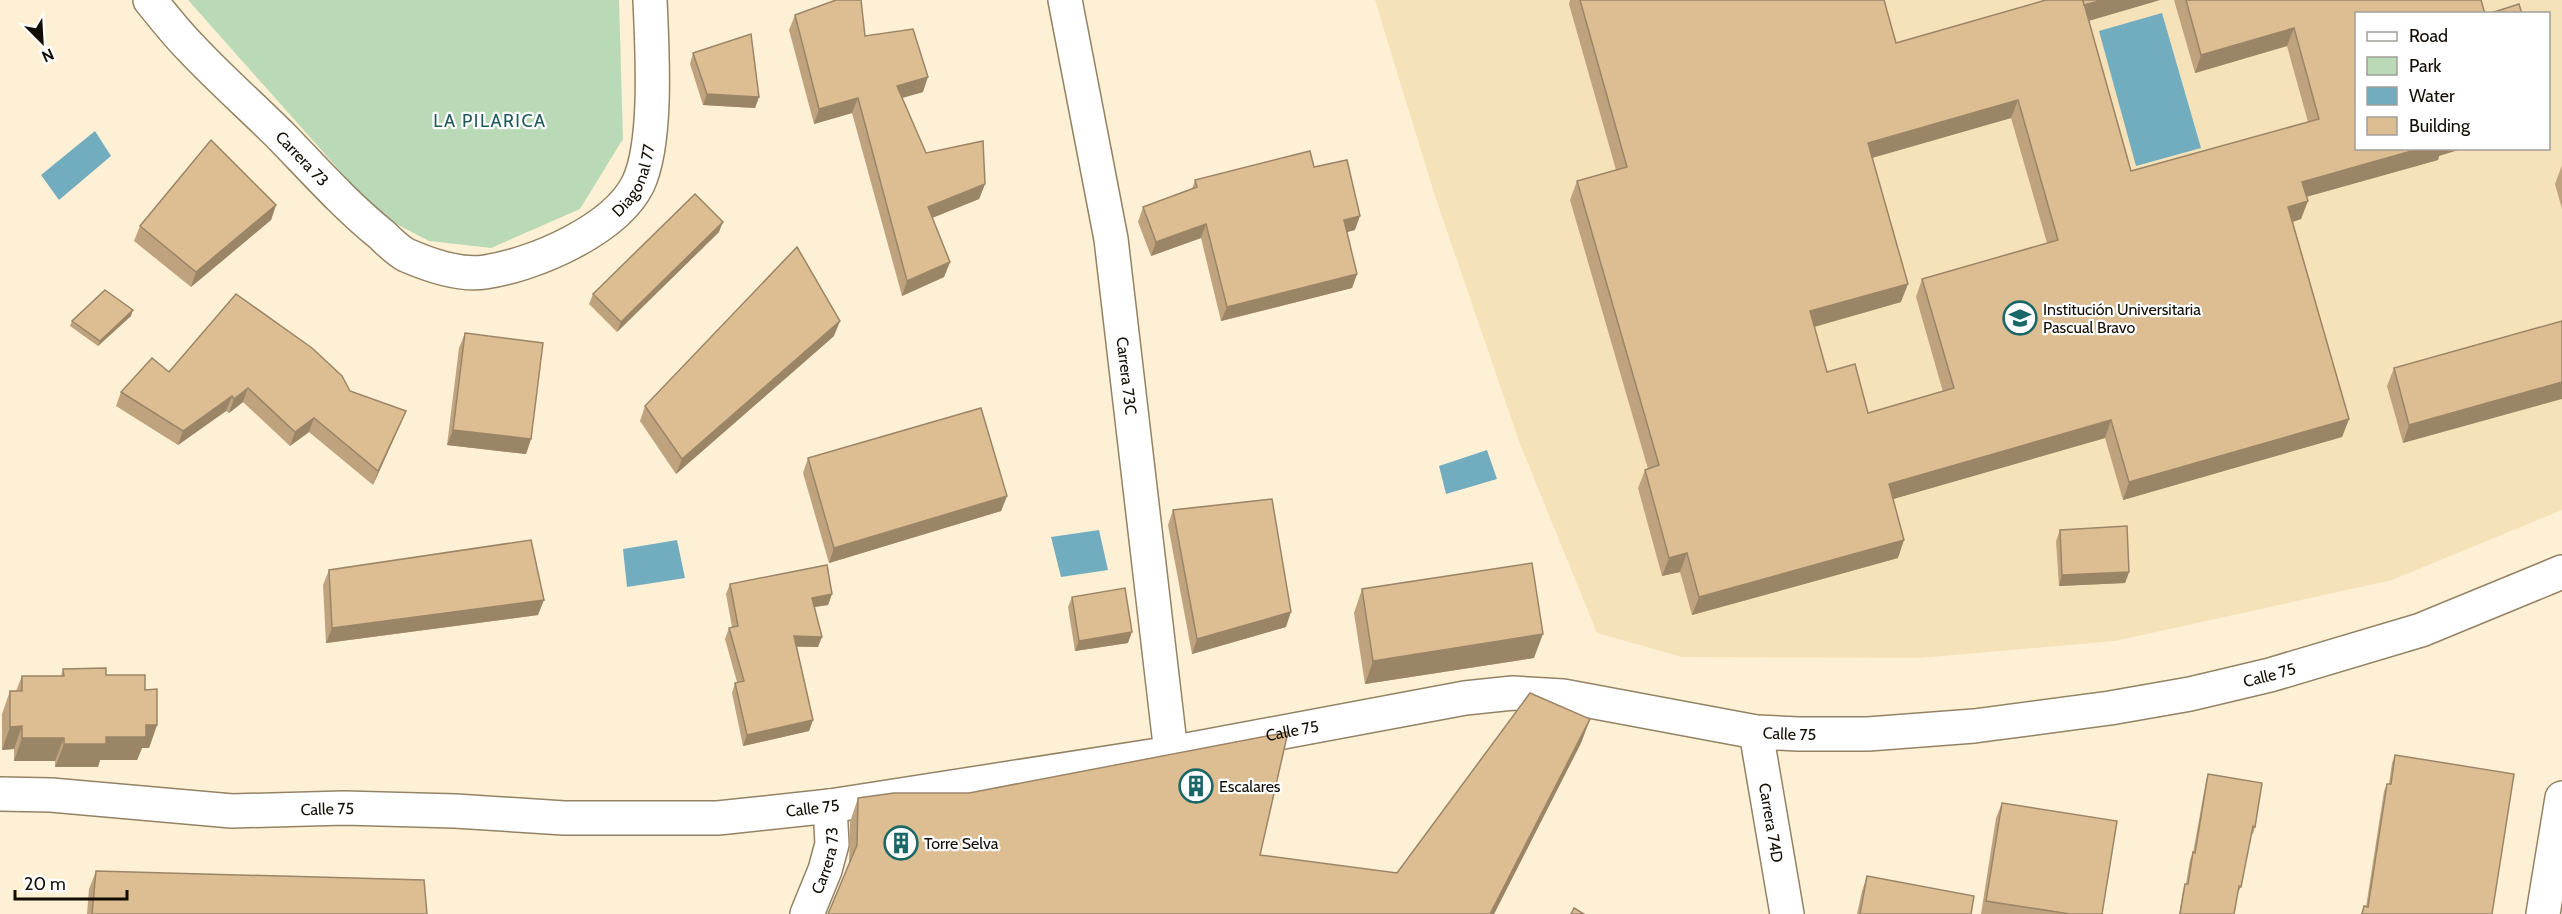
<svg xmlns="http://www.w3.org/2000/svg" width="2562" height="914" viewBox="0 0 2562 914" font-family="Cabin,sans-serif">
	<style>
		.built { fill: #f6e2b8; fill-rule: evenodd }
		.green { fill: #badab7 }
		.water { fill: #72acbf }
		.lines { fill: none; stroke-linecap: round; stroke-linejoin: round }
		.street-casing { stroke: #938364; stroke-width: 36 }
		.secondary-casing { stroke: #938364; stroke-width: 36 }
		.street { stroke: #fff; stroke-width: 33 }
		.secondary { stroke: #fff; stroke-width: 33 }
		.wall { fill: #bea37e; fill-rule: evenodd }
		.shaded-wall { fill: #9b8567 }
		.building { fill: #ddbe93; stroke: #9b8567; stroke-width: 1.5; fill-rule: evenodd }
		.labels { text-anchor: middle; stroke-width: 4.5; stroke-linejoin: round; paint-order: stroke }
		.street-label { font-size: 16px; fill: #120c03; stroke: #fff }
		.poi-label { font-size: 16px; fill: #120c03; stroke: #fff; text-anchor: start }
		.neighbourhood-label { font-size: 18px; letter-spacing: 1.5px; fill: #205b5a; stroke: #fff }
	</style>
	<rect width="100%" height="100%" fill="#fef0d4"/>
	<!-- built -->
	<path class="built" d="M1375 0H2562V510L2392 580 2115 641 1920 658 1682 657 1597 633 1520 444 1434 193ZM2356 14H2548V148H2356Z"/>
	<!-- green -->
	<polygon class="green" points="188,0 619,0 623,139 580,209 491,248 429,241 379,215"/>
	<!-- water -->
	<g class="water">
		<polygon points="2162,13 2201,148 2136,166 2099,31"/>
		<polygon points="95,131 111,156 59,200 41,175"/>
		<polygon points="1487,450 1497,479 1446,494 1439,466"/>
		<polygon points="1099,530 1108,570 1061,577 1051,537"/>
		<polygon points="677,540 685,578 627,587 623,549"/>
	</g>
	<g class="lines">
		<defs>
			<g id="street">
				<path id="s1" d="M150 0C163 16 176 33 191 48 220 79 252 107 282 137 314 170 345 205 382 235 389 242 397 250 406 255 429 265 460 276 485 272 534 265 615 230 638 184 658 142 652 48 650 0"/>
				<path id="s2" d="M1065 0 1111 239 1171 753"/>
				<path id="s3" d="M1756 732 1787 914"/>
				<path id="s4" d="M807 914 825 870 832 844 830 806"/>
				<polyline points="2543,914 2562,798"/>
			</g>
			<g id="secondary">
				<path id="s5" d="M0 794 51 795 232 811 344 808 455 811 564 818H718L830 806 1171 753 1465 698 1513 693 1563 696 1756 732 1798 734H1868L1974 726 2110 708 2190 694 2270 675 2421 630 2562 572"/>
			</g>
		</defs>
		<!-- street casing -->
		<use href="#street" class="street-casing"/>
		<!-- secondary casing -->
		<use href="#secondary" class="secondary-casing"/>
		<!-- street -->
		<use href="#street" class="street"/>
		<!-- secondary -->
		<use href="#secondary" class="secondary"/>
	</g>
	<!-- wall -->
	<g class="wall">
		<path d="M1570 0H1884L1896 43 2160 0 2088 21 2131 171 2308 122 2287 46 2195 73 2174 0H2481L2438 160 2306 197 2301 219 2293 222 2349 419 2342 437 2123 500 2105 438 1893 499 1898 558 1692 615 1680 572 1662 576 1638 488 1645 470 1648 469 1570 200 1577 181 1616 170 1569 4ZM2011 118 2047 243 1922 279 1916 297 1943 392 1868 413 1827 372 1814 327 1901 302 1872 158Z"/>
		<polygon points="795,15 865,36 923,92 902,98 926,153 985,184 979,199 932,218 950,262 944,277 902,296 852,113 814,124 789,30"/>
		<polygon points="693,53 759,97 755,108 703,105 690,64"/>
		<polygon points="2562,165 2562,209 2555,184"/>
		<polygon points="1314,167 1355,230 1347,232 1357,274 1352,288 1221,321 1201,238 1151,256 1138,222 1143,207 1192,189 1195,180"/>
		<polygon points="276,205 271,220 191,287 134,241 140,226"/>
		<polygon points="719,232 617,332 589,304 593,294"/>
		<polygon points="131,316 98,346 70,326 72,321"/>
		<polygon points="2562,321 2403,443 2387,386 2394,368"/>
		<polygon points="465,333 531,439 526,454 447,445 459,348"/>
		<polygon points="834,336 676,474 640,421 645,406"/>
		<polygon points="169,372 350,391 406,411 400,425 373,485 309,432 290,446 243,402 229,413 226,411 178,445 116,406 121,392"/>
		<polygon points="808,458 1007,496 1001,511 829,563 803,473"/>
		<polygon points="1173,510 1286,627 1192,654 1168,525"/>
		<polygon points="2060,530 2129,572 2125,583 2059,586 2056,541"/>
		<polygon points="329,570 538,615 326,643 323,585"/>
		<polygon points="730,584 832,594 828,605 814,607 818,647 797,647 813,720 809,731 743,746 732,693 735,683 737,682 725,639 729,628 732,627 726,594"/>
		<polygon points="1362,589 1534,658 1365,684 1354,613"/>
		<polygon points="1072,597 1128,643 1075,651 1068,607"/>
		<polygon points="63,669 106,675 145,690 157,725 149,748 142,748 137,760 100,760 98,767 55,767 55,761 14,761 14,749 2,750 2,714 10,691 16,691 22,676 61,676"/>
		<polygon points="1590,719 1581,743 1494,914 828,914 849,865 850,822 858,798 1260,855 1397,873"/>
		<polygon points="2395,755 2492,914 2361,914 2364,906 2366,907 2384,791 2387,784 2389,784 2392,763"/>
		<polygon points="2208,774 2255,827 2253,834 2251,834 2241,887 2237,894 2234,914 2179,914 2183,891 2185,884 2186,884 2190,860 2193,853 2206,781"/>
		<polygon points="2002,803 2102,914 1981,914 1996,818"/>
		<polygon points="96,871 427,914 87,914 89,889"/>
		<polygon points="1867,876 1971,914 1857,914 1862,891"/>
	</g>
	<!-- shaded-wall -->
	<g class="shaded-wall">
		<polygon points="2103,0 2160,0 2078,24 2084,5"/>
		<polygon points="2294,28 2287,46 2195,73 2201,55"/>
		<polygon points="928,77 923,92 891,101 897,86"/>
		<polygon points="707,94 759,97 755,108 703,105"/>
		<polygon points="858,98 852,113 814,124 819,109"/>
		<polygon points="2018,100 2011,118 1861,161 1868,143"/>
		<polygon points="2422,148 2465,148 2439,156 2438,160 2295,200 2302,182"/>
		<polygon points="985,184 979,199 922,222 928,207"/>
		<polygon points="2308,201 2301,219 2282,225 2288,207"/>
		<polygon points="276,205 271,220 191,287 196,272"/>
		<polygon points="1360,216 1355,230 1339,234 1344,220"/>
		<polygon points="723,222 719,232 617,332 621,322"/>
		<polygon points="1206,224 1201,238 1151,256 1156,242"/>
		<polygon points="950,262 944,277 902,296 907,281"/>
		<polygon points="1357,274 1352,288 1221,321 1227,307"/>
		<polygon points="1908,284 1901,302 1803,330 1810,311"/>
		<polygon points="133,310 131,316 98,346 100,341"/>
		<polygon points="840,321 834,336 676,474 682,459"/>
		<polygon points="2562,382 2562,399 2403,443 2409,425"/>
		<polygon points="248,388 243,402 229,413 234,399"/>
		<polygon points="232,396 226,411 178,445 183,431"/>
		<polygon points="406,411 400,425 373,485 378,471"/>
		<polygon points="314,418 309,432 290,446 295,432"/>
		<polygon points="2349,419 2342,437 2123,500 2129,482"/>
		<polygon points="2111,420 2105,438 1883,502 1889,484"/>
		<polygon points="453,430 531,439 526,454 447,445"/>
		<polygon points="1007,496 1001,511 829,563 834,548"/>
		<polygon points="1904,540 1898,558 1692,615 1699,597"/>
		<polygon points="1687,553 1680,572 1662,576 1669,558"/>
		<polygon points="2129,572 2125,583 2059,586 2062,575"/>
		<polygon points="832,594 828,605 808,608 812,598"/>
		<polygon points="544,600 538,615 326,643 332,628"/>
		<polygon points="1291,612 1286,627 1192,654 1197,639"/>
		<polygon points="1132,632 1128,643 1075,651 1079,641"/>
		<polygon points="1543,634 1534,658 1365,684 1373,661"/>
		<polygon points="794,636 822,637 818,647 790,646"/>
		<polygon points="1590,719 1581,743 1494,914 1490,914"/>
		<polygon points="813,720 809,731 743,746 747,735"/>
		<polygon points="146,725 157,725 149,748 142,748 137,760 100,760 98,767 55,767 64,744 106,737"/>
		<polygon points="22,726 14,749 2,750 10,727"/>
		<polygon points="22,738 64,738 55,761 14,761"/>
	</g>
	<!-- building -->
	<g class="building">
		<polygon points="836,0 861,0 865,36 913,29 928,77 897,86 926,153 983,141 985,184 928,207 950,262 907,281 858,98 819,109 795,15"/>
		<path d="M1580 0H1884L1896 43 2046 0H2083L2131 171 2319 119 2294 28 2201 55 2186 0H2481L2485 14H2356V148H2422L2302 182 2308 201 2288 207 2349 419 2129 482 2111 420 1889 484 1904 540 1699 597 1687 553 1669 558 1645 470 1659 465 1577 181 1627 167ZM2018 100 2058 240 1922 279 1954 388 1868 413 1855 364 1827 372 1810 311 1908 284 1868 143Z"/>
		<polygon points="2083,0 2103,0 2084,5"/>
		<polygon points="2519,4 2522,14 2488,14"/>
		<polygon points="751,34 759,97 707,94 693,53"/>
		<polygon points="211,140 276,205 196,272 140,226"/>
		<polygon points="1310,151 1314,167 1347,160 1360,216 1344,220 1357,274 1227,307 1206,224 1156,242 1143,207 1197,187 1195,180"/>
		<polygon points="695,194 723,222 621,322 593,294"/>
		<polygon points="797,247 840,321 682,459 645,406"/>
		<polygon points="105,290 133,310 100,341 72,321"/>
		<polygon points="236,294 312,348 342,376 350,391 406,411 378,471 314,418 295,432 248,388 234,399 232,396 183,431 121,392 152,358 169,372"/>
		<polygon points="2562,321 2562,382 2409,425 2394,368"/>
		<polygon points="465,333 543,343 531,439 453,430"/>
		<polygon points="981,408 1007,496 834,548 808,458"/>
		<polygon points="1272,499 1291,612 1197,639 1173,510"/>
		<polygon points="2127,526 2129,572 2062,575 2060,530"/>
		<polygon points="531,540 544,600 332,628 329,570"/>
		<polygon points="1532,563 1543,634 1373,661 1362,589"/>
		<polygon points="827,565 832,594 812,598 822,637 794,636 813,720 747,735 735,683 744,681 729,628 738,626 730,584"/>
		<polygon points="1125,588 1132,632 1079,641 1072,597"/>
		<polygon points="106,668 106,675 145,675 145,690 157,689 157,725 146,725 146,737 106,737 106,744 64,744 64,738 22,738 22,726 10,727 10,691 22,691 22,676 64,676 63,669"/>
		<polygon points="1530,693 1590,719 1490,914 828,914 857,845 858,798 894,793 969,793 1288,732 1260,855 1397,873"/>
		<polygon points="2395,755 2514,774 2492,914 2362,914 2364,906 2368,907 2387,784 2391,784"/>
		<polygon points="2208,774 2262,783 2255,827 2253,826 2241,887 2239,886 2234,914 2180,914 2185,884 2188,884 2193,852 2195,853"/>
		<polygon points="2002,803 2117,821 2102,914 2070,914 1986,901"/>
		<polygon points="96,871 424,880 427,914 92,914"/>
		<polygon points="1867,876 1974,896 1971,914 1860,914"/>
		<polygon points="1574,908 1584,914 1571,914"/>
	</g>
	<!-- icons -->
	<defs>
		<symbol id="university-ring" viewBox="-11 -11 22 22"><circle r="9.5" fill="#fff" stroke="#1a6767" stroke-width="1.5"/><path d="M0-5L7-2L0 1L-7-2ZM-4 1L0 2.5L4 1V4Q0 6-4 4Z" fill="#1a6767"/></symbol>
		<symbol id="building-ring" viewBox="-11 -11 22 22"><circle r="9.5" fill="#fff" stroke="#1a6767" stroke-width="1.5"/><path d="M-4-6H4V6H1V3H-1V6H-4ZM-2.5-4.3h1.7v1.8h-1.7ZM.8-4.3h1.7v1.8H.8ZM-2.5-1h1.7V.8h-1.7ZM.8-1h1.7V.8H.8Z" fill="#1a6767"/></symbol>
	</defs>
	<g fill-rule="evenodd">
		<use href="#university-ring" x="2001" y="299" width="38" height="38"/>
		<use href="#building-ring" x="1177" y="767" width="38" height="38"/>
		<use href="#building-ring" x="882" y="824" width="38" height="38"/>
	</g>
	<g class="labels">
		<!-- street labels -->
		<g class="street-label">
			<text dy="6" stroke="none"><textPath href="#s1" startOffset="220">Carrera 73</textPath></text>
			<text dy="6" stroke="none"><textPath href="#s1" startOffset="627">Diagonal 77</textPath></text>
			<text dy="6" stroke="none"><textPath href="#s2" startOffset="381">Carrera 73C</textPath></text>
			<text dy="6" stroke="none"><textPath href="#s5" startOffset="2289">Calle 75</textPath></text>
			<text dy="6" stroke="none"><textPath href="#s5" startOffset="1300">Calle 75</textPath></text>
			<text dy="6" stroke="none"><textPath href="#s5" startOffset="1804">Calle 75</textPath></text>
			<text dy="6" stroke="none"><textPath href="#s5" startOffset="814">Calle 75</textPath></text>
			<text dy="6" stroke="none"><textPath href="#s5" startOffset="328">Calle 75</textPath></text>
			<text dy="6" stroke="none"><textPath href="#s3" startOffset="92">Carrera 74D</textPath></text>
			<text dy="6" stroke="none"><textPath href="#s4" startOffset="57">Carrera 73</textPath></text>
		</g>
		<!-- poi labels -->
		<g class="poi-label">
			<text x="2043" y="315">Institución Universitaria<tspan x="2043" dy="18">Pascual Bravo</tspan></text>
			<text x="1219" y="792">Escalares</text>
			<text x="924" y="849">Torre Selva</text>
		</g>
		<!-- neighbourhood labels -->
		<g class="neighbourhood-label">
			<text x="490" y="127">LA PILARICA</text>
		</g>
	</g>
	<!-- legend -->
	<rect x="2355" y="12" width="195" height="138" fill="#ffffff" stroke="#a09e9a" stroke-width="1.5"/>
	<rect x="2367" y="32" width="30" height="9" fill="#ffffff" stroke="#a09e9a" stroke-width="1.5"/>
	<text x="2409" y="42" font-size="18" fill="#120c03">Road</text>
	<rect x="2367" y="57" width="30" height="18" fill="#badab7" stroke="#a09e9a" stroke-width="1.5"/>
	<text x="2409" y="72" font-size="18" fill="#120c03">Park</text>
	<rect x="2367" y="87" width="30" height="18" fill="#72acbf" stroke="#a09e9a" stroke-width="1.5"/>
	<text x="2409" y="102" font-size="18" fill="#120c03">Water</text>
	<rect x="2367" y="117" width="30" height="18" fill="#ddbe93" stroke="#a09e9a" stroke-width="1.5"/>
	<text x="2409" y="132" font-size="18" fill="#120c03">Building</text>
	<!-- north arrow -->
	<g transform="translate(42 42) rotate(156)" stroke="#ffffff" stroke-width="4.5" paint-order="stroke">
	<path d="M0-4.5L10 22L0 15L-10 22Z" fill="#120c03"/>
	<text y="-9" font-size="16" font-weight="bold" text-anchor="middle" fill="#120c03">N</text>
	</g>
	<!-- scale -->
	<path d="M15 890v9h112v-9" fill="none" stroke="#120c03" stroke-width="3"/>
	<text x="24" y="890" font-size="18" fill="#120c03" stroke="#ffffff" stroke-width="4.5" paint-order="stroke">20 m</text>
</svg>
